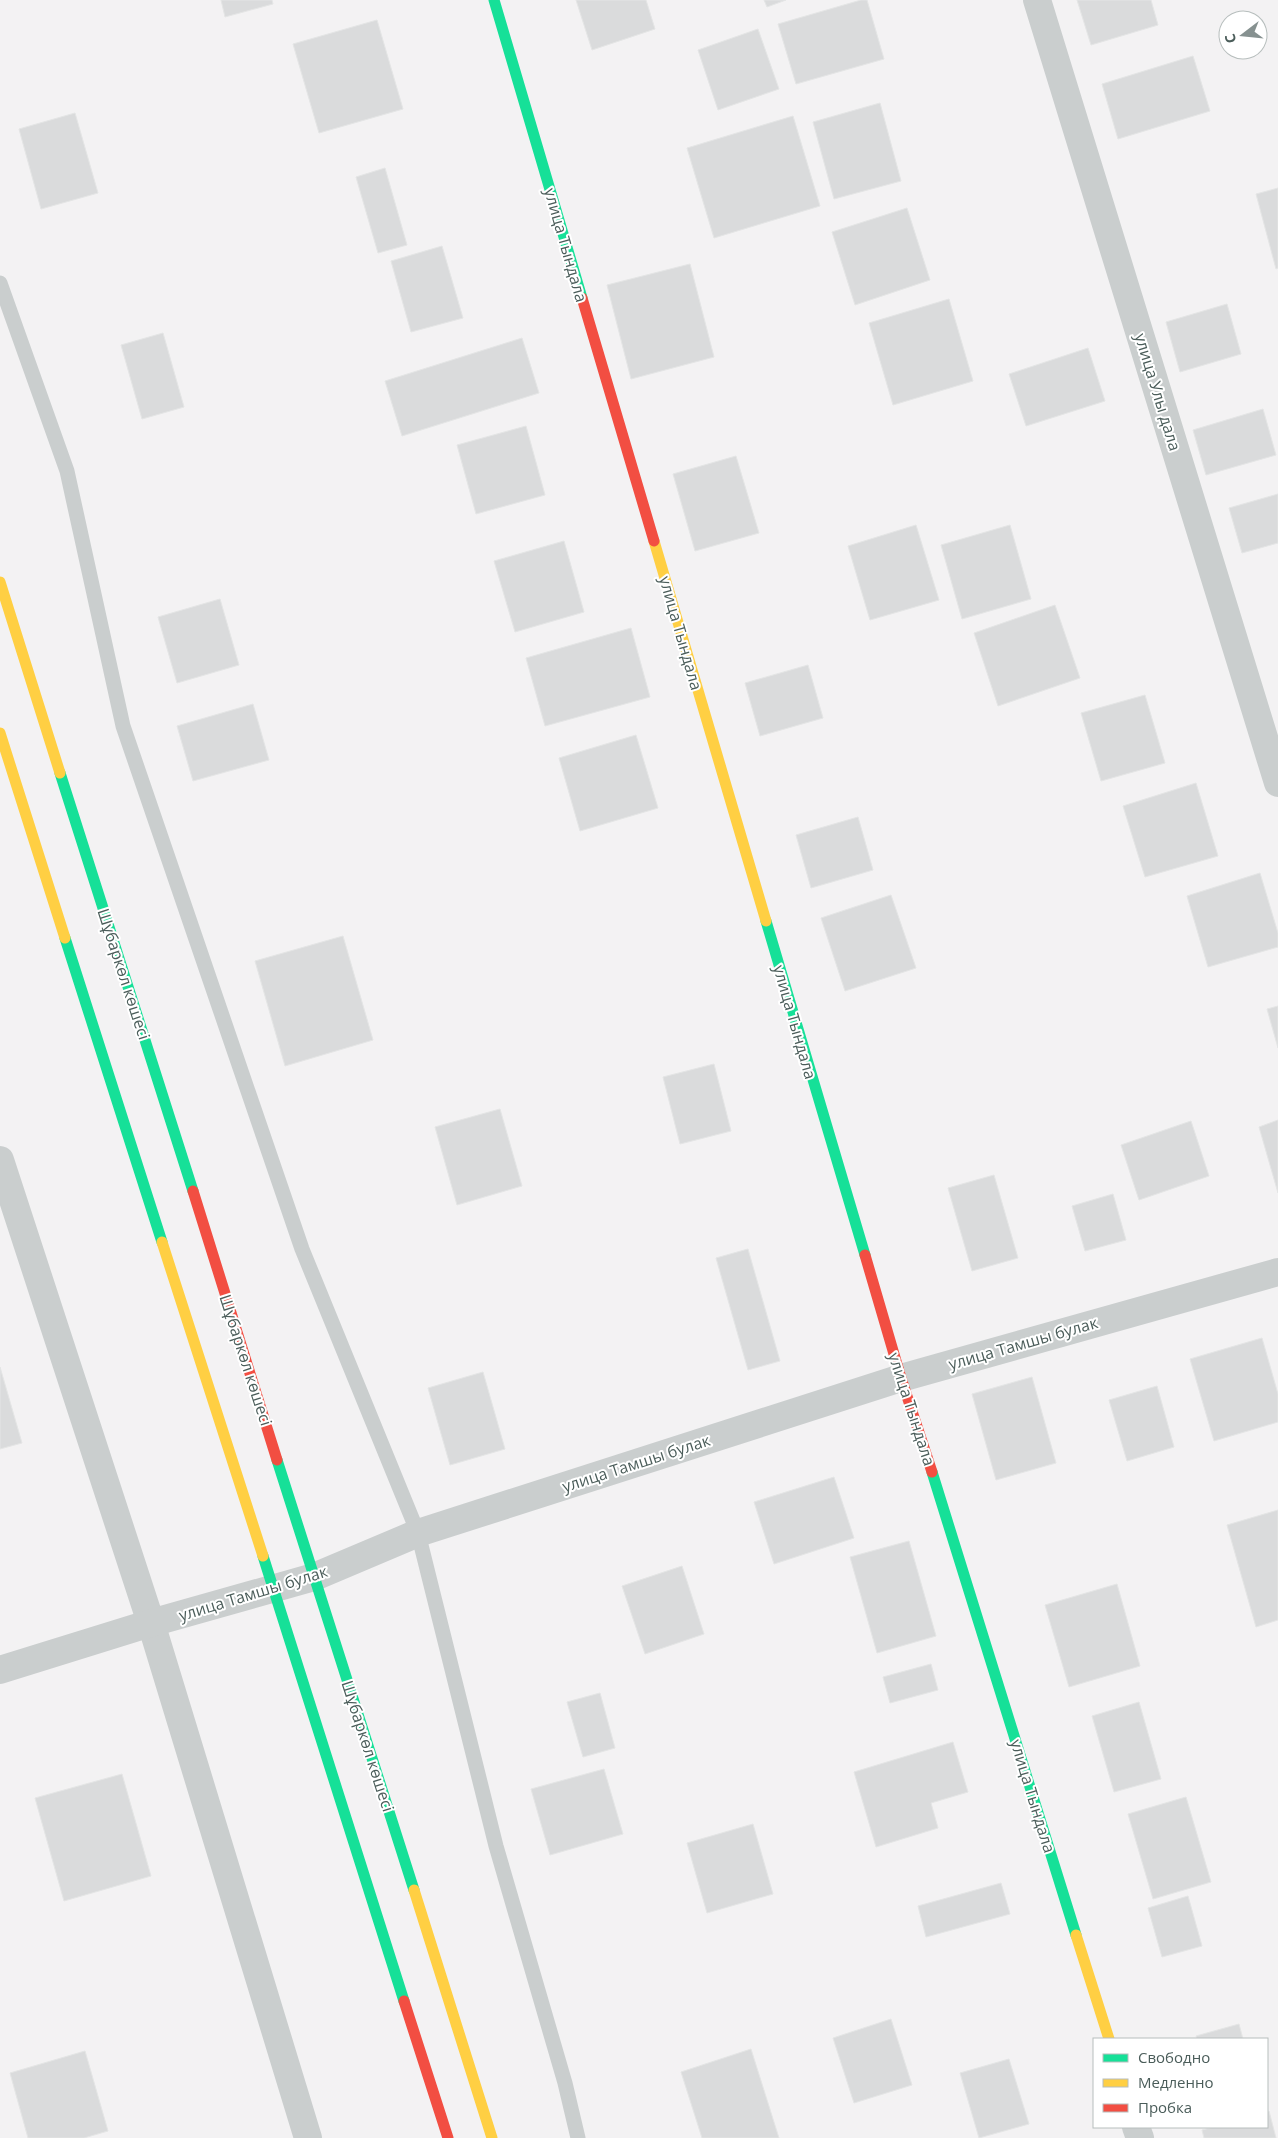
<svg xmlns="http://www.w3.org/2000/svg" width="1278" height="2138" viewBox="0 0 1278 2138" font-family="'Open Sans',sans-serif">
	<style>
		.building { fill: #dadbdc; stroke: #e4e5e5 }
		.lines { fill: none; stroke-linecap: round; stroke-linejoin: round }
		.lane { stroke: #cacece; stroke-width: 15 }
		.street { stroke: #cacece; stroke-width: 28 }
		.fast { stroke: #16e098; stroke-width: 11 }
		.slow { stroke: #ffcf43; stroke-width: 11 }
		.jam { stroke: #f24e42; stroke-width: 11 }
		.labels { text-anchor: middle; stroke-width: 4; stroke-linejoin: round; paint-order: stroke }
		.street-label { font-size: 16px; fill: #4b5d5a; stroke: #fff }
	</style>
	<rect width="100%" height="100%" fill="#f3f2f3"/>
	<!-- building -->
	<g class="building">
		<polygon points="221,0 272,0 273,4 225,17"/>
		<polygon points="576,0 646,0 655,29 592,50"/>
		<polygon points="764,0 786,0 767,7"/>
		<polygon points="861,0 867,0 884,59 796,84 778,24"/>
		<polygon points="1077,0 1151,0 1158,25 1091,45"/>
		<polygon points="377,20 403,109 319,133 293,44"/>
		<polygon points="758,29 779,89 718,110 698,50"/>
		<polygon points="1193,56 1210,111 1118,139 1102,84"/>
		<polygon points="880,103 901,181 834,199 813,122"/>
		<polygon points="75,113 98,193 41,209 19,129"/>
		<polygon points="793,116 820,206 714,238 687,148"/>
		<polygon points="385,168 407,245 378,253 356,177"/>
		<polygon points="1278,188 1278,268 1276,269 1256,194"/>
		<polygon points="907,208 930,280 855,305 832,232"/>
		<polygon points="442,246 463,318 411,332 391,261"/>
		<polygon points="690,264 714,357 631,379 607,285"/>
		<polygon points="949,299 973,381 893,405 869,323"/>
		<polygon points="1227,304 1241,354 1180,372 1166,322"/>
		<polygon points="163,333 184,407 142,419 121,345"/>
		<polygon points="522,338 539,393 402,436 385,381"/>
		<polygon points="1088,348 1105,401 1026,426 1009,374"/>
		<polygon points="1263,409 1276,455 1206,475 1193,430"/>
		<polygon points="526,426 545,495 476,514 457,445"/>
		<polygon points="736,456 759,533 695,551 673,474"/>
		<polygon points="1278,494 1278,543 1242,553 1229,508"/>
		<polygon points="916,525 939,600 870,620 848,546"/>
		<polygon points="1010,525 1031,599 962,619 941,545"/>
		<polygon points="564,541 584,612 515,632 494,561"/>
		<polygon points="220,599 239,665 177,683 158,617"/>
		<polygon points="1055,605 1080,678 998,706 974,633"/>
		<polygon points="631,628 650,697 545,726 526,658"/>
		<polygon points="808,665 823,718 760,736 745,683"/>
		<polygon points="1145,695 1165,763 1101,781 1081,713"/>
		<polygon points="253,704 269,760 193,781 177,726"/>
		<polygon points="636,735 658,808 580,831 559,758"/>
		<polygon points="1196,783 1218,856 1145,877 1123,806"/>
		<polygon points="858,817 873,870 811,888 796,835"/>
		<polygon points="1260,873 1278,933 1278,947 1208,967 1187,896"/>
		<polygon points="891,895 916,968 845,991 821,918"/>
		<polygon points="343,936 373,1040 285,1066 255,961"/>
		<polygon points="1278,1006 1278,1048 1267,1009"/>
		<polygon points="714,1064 731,1131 680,1144 663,1077"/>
		<polygon points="500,1109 522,1186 457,1205 435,1127"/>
		<polygon points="1278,1120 1278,1193 1259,1127"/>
		<polygon points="1191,1121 1209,1176 1139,1200 1121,1145"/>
		<polygon points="994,1175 1018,1258 972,1271 948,1188"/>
		<polygon points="1113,1194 1126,1240 1085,1251 1072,1206"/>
		<polygon points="748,1249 780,1361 748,1370 716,1258"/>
		<polygon points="1262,1338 1278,1394 1278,1422 1214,1441 1190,1359"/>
		<polygon points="0,1367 22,1443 0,1449"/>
		<polygon points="483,1372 505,1449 450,1465 428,1388"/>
		<polygon points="1032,1377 1056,1463 996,1480 972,1394"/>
		<polygon points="1157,1386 1174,1447 1127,1461 1109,1400"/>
		<polygon points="834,1477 854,1538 774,1564 754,1502"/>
		<polygon points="1278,1510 1278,1620 1256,1627 1227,1525"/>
		<polygon points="909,1541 936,1636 877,1653 850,1557"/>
		<polygon points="682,1566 704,1634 645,1654 622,1586"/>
		<polygon points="1117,1584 1140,1666 1069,1687 1045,1605"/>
		<polygon points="931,1664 938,1690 890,1703 883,1677"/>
		<polygon points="600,1693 615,1748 583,1757 567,1702"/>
		<polygon points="1139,1702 1161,1779 1114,1792 1092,1716"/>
		<polygon points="953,1742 968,1792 931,1803 938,1828 876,1847 854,1772"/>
		<polygon points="604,1769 623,1834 550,1855 531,1789"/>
		<polygon points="122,1774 151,1876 64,1901 35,1798"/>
		<polygon points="1186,1797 1211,1882 1153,1899 1128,1814"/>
		<polygon points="753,1824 773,1894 707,1913 687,1843"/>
		<polygon points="1001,1883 1010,1914 926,1937 918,1906"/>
		<polygon points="1188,1896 1202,1946 1162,1957 1148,1908"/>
		<polygon points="891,2019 912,2085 854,2103 833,2038"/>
		<polygon points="1239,2024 1243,2039 1197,2039 1196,2036"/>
		<polygon points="751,2049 779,2138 702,2138 681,2072"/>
		<polygon points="85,2051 108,2131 84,2138 28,2138 10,2073"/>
		<polygon points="1009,2059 1029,2124 979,2138 960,2073"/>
		<polygon points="1269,2111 1276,2138 1204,2138 1202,2130 1214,2127 1267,2127 1267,2112"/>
	</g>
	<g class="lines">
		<!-- lane -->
		<polyline class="lane" points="0,283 67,471 123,726 302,1249 418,1533 496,1846 565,2083 578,2138"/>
		<!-- street -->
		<g class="street">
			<polyline points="1037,0 1278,783"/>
			<polyline points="0,1160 151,1623 308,2138"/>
			<polyline points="0,1670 151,1623 314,1577 418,1533 901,1378 1278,1272"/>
			<polyline points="1136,2127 1140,2138"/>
		</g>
		<!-- fast -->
		<g class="fast">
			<polyline points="494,0 582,298"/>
			<polyline points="60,773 193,1191"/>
			<polyline points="766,921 865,1255"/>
			<polyline points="65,938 162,1242"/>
			<polyline points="277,1460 414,1890"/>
			<polyline points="932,1472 1076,1935"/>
			<polyline points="263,1556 404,2001"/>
		</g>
		<!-- slow -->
		<g class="slow">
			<polyline points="654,541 766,921"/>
			<polyline points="0,582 60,773"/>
			<polyline points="0,733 65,938"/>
			<polyline points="162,1242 263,1556"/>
			<polyline points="414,1890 492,2138"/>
			<polyline points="1076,1935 1109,2039"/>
		</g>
		<!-- jam -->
		<g class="jam">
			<polyline points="582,298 654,541"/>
			<polyline points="193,1191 277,1460"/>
			<polyline points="865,1255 901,1378 932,1472"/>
			<polyline points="404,2001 448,2138"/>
		</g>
	</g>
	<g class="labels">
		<!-- street labels -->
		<g class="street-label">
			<text transform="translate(566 245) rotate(74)" y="6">улица Тындала</text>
			<text transform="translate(1158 392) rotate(73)" y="6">улица Улы дала</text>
			<text transform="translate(681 633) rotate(74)" y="6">улица Тындала</text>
			<text transform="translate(124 974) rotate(72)" y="6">Шұбаркөл көшесі</text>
			<text transform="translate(795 1022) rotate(74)" y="6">улица Тындала</text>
			<text transform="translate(1023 1343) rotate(-16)" y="6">улица Тамшы булак</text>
			<text transform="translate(246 1360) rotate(72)" y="6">Шұбаркөл көшесі</text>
			<text transform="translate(912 1409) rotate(72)" y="6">улица Тындала</text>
			<text transform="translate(636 1463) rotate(-18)" y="6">улица Тамшы булак</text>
			<text transform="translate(253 1593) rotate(-17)" y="6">улица Тамшы булак</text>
			<text transform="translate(368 1746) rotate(72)" y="6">Шұбаркөл көшесі</text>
			<text transform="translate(1033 1796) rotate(73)" y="6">улица Тындала</text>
		</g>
	</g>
	<!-- legend -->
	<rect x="1093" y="2038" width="175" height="90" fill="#ffffff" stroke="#b7bebd"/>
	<rect x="1103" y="2054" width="25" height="8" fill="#16e098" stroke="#b7bebd"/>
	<text x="1138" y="2063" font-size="15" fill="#4b5d5a">Свободно</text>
	<rect x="1103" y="2079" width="25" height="8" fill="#ffcf43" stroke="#b7bebd"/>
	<text x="1138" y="2088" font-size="15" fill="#4b5d5a">Медленно</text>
	<rect x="1103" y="2104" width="25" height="8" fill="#f24e42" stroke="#b7bebd"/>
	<text x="1138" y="2113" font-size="15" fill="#4b5d5a">Пробка</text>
	<!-- north arrow -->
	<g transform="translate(1243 35) rotate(254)"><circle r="24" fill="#ffffff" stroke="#b7bebd"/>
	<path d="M0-4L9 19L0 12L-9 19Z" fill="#869190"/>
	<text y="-8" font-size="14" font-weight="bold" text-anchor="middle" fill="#4b5d5a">С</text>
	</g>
</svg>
